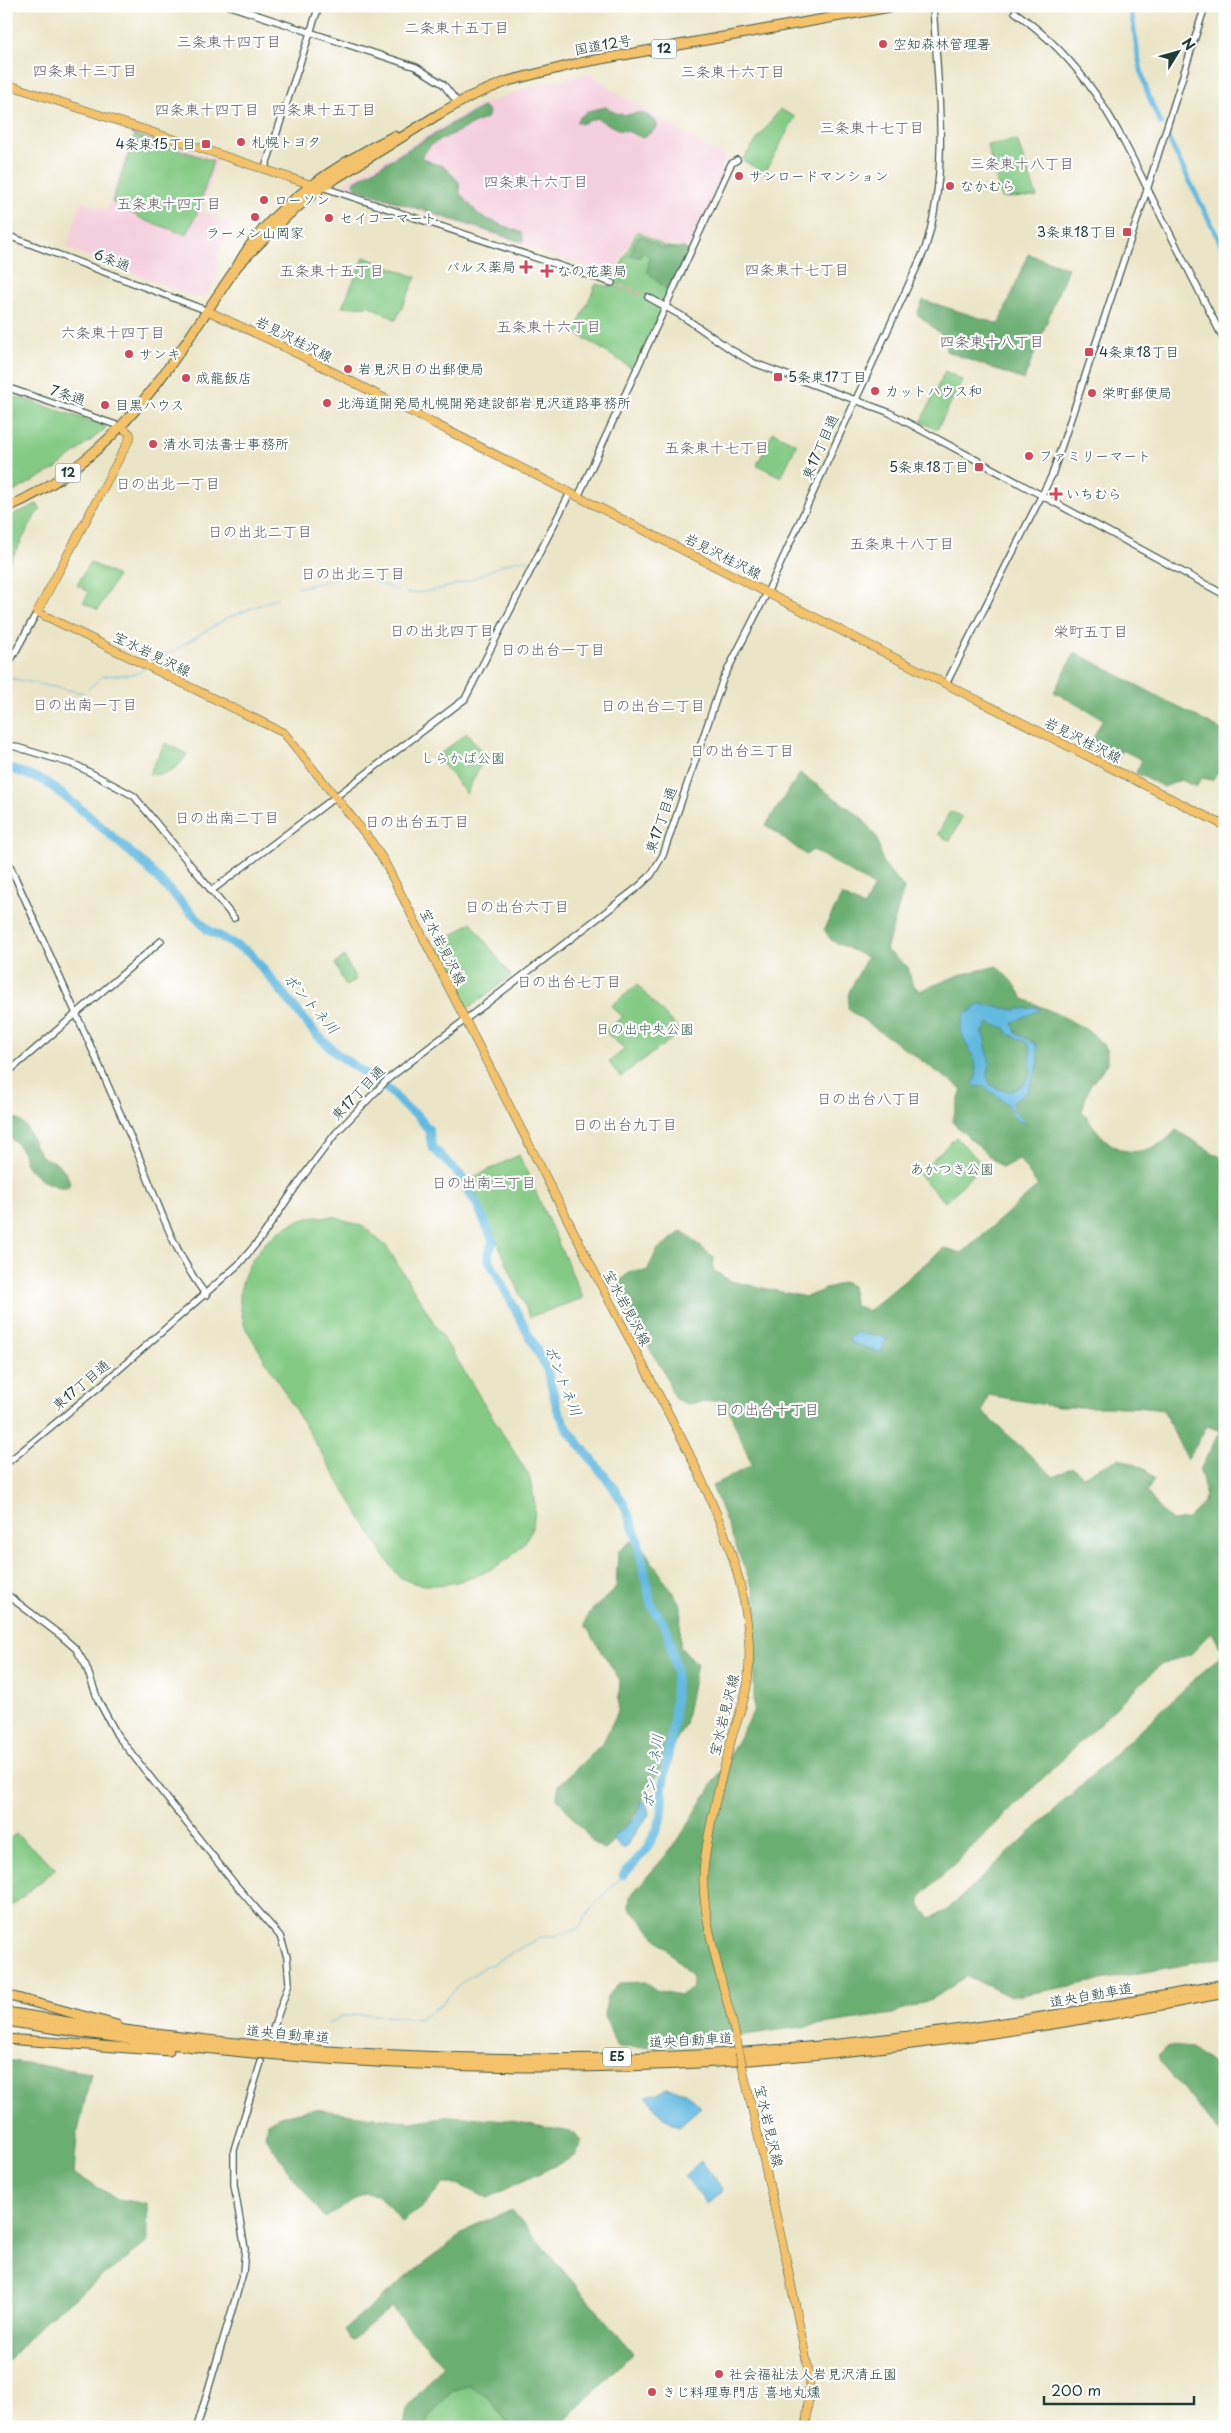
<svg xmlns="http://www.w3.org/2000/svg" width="1231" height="2433" viewBox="0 0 1231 2433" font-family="'Playpen Sans','Klee One',sans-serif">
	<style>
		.built { fill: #f4cfdd }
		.green { fill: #84ca85; stroke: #52845c }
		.forest { fill: #6bae72; stroke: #457653; fill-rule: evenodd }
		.water { fill: #64bae1; stroke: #427c8a; fill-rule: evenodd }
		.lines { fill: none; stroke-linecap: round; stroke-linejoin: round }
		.stream { stroke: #64bae1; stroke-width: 1 }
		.canal { stroke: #64bae1; stroke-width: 5 }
		.river { stroke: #64bae1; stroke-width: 9 }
		.minor-tunnel { stroke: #c2c3aa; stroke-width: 5.5; stroke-dasharray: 5.5 3; stroke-linecap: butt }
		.minor-casing { stroke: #3e564a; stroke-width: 8 }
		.major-casing { stroke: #3e564a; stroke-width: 9 }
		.highway-casing { stroke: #3e564a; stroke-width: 11 }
		.minor { stroke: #fff; stroke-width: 5.5 }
		.major { stroke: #f3c26a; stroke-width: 8 }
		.highway { stroke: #f3c26a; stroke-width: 9 }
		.major-bridge-casing { stroke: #3e564a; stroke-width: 9; stroke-linecap: butt }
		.major-bridge { stroke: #f3c26a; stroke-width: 8 }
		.poi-dot { fill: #d1495b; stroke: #fff; stroke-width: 2 }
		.labels { text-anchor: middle; stroke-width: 4.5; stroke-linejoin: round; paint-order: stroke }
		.shield { fill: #fff; stroke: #627771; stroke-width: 1 }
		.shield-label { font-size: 12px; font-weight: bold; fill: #1f3d34 }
		.poi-label { font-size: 14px; fill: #1f3d34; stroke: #fff; text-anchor: start }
		.street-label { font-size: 14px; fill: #1f3d34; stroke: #fff }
		.park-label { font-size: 14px; fill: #386048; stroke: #fff }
		.neighbourhood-label { font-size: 15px; fill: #5f5b5f; stroke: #fff }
		.water-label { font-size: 15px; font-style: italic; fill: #346268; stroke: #fff }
	</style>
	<rect width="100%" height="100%" fill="#fff"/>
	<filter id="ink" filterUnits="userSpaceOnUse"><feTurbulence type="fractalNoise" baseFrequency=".02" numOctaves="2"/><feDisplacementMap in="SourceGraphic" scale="10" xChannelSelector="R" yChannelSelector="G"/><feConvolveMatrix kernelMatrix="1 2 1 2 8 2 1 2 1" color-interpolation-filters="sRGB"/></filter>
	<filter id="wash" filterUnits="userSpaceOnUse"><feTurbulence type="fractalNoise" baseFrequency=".0096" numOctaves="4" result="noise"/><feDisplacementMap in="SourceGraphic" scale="20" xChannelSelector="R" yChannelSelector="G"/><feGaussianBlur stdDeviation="1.12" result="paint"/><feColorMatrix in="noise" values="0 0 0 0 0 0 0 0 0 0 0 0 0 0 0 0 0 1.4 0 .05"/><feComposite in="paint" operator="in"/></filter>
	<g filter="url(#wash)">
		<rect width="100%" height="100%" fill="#ebe5c7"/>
		<!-- built -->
		<g class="built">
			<polygon points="591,73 612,90 729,160 691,247 663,244 637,230 611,275 344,186 345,182 477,106 540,84"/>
			<polygon points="134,132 217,160 201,211 232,225 218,257 217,279 206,295 198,298 67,248 81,201 107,210"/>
		</g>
		<!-- green -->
		<g class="green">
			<polygon points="780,109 795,117 765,173 742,160"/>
			<polygon points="135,135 213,161 197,213 187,235 144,220 112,202"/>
			<polygon points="1017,140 1037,197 1001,198 987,145"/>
			<polygon points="637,231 664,246 689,250 635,370 579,335 576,329 596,284 611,287"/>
			<polygon points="364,257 416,277 396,320 370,306 342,307"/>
			<polygon points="945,371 962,380 937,430 921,422"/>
			<polygon points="14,396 106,426 105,429 55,469 6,496 6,412"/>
			<polygon points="773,432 797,444 781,477 757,465"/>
			<polygon points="37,504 41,510 36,514 6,569 6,518"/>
			<polygon points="90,562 117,576 98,610 83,602 89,592 77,585"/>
			<polygon points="467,733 485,756 466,794 437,756"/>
			<path d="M165 743 187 754C180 768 165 777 149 774Z"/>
			<polygon points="950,811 962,817 950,841 938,834"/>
			<polygon points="471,922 511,976 466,1010 438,952 442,944"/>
			<polygon points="344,956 356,980 346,986 335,964"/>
			<polygon points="637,985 681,1032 620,1077 609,1062 625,1049 604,1031 623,1017 611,1006"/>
			<polygon points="956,1137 983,1165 945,1202 918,1174"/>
			<polygon points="519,1155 583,1298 530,1317 470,1179"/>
			<path d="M336 1217 364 1227 387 1247 529 1476C534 1496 538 1513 530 1533 515 1570 434 1600 400 1577 395 1573 390 1564 386 1559L245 1327C243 1319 240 1309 240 1301 239 1265 271 1228 305 1219 314 1216 326 1217 336 1217Z"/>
			<polygon points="16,1834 56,1868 6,1911 6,1842"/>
			<polygon points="469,2385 489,2398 511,2427 426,2427 428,2418 453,2389"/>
		</g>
		<!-- forest -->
		<g class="forest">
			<polygon points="483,107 489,111 488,117 432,144 421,157 432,163 444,166 459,182 460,193 480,216 522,233 524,241 522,242 378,196 357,189 353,182 456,121"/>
			<path d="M606 107C610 109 616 114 620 114 640 117 637 105 657 123V128L643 138 627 131 619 130 596 118 581 124 576 121 587 111Z"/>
			<polygon points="642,236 662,248 685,248 688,255 669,288 666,289 648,272 649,256 642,252 640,257 630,256 637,238"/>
			<polygon points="1028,254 1068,268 1024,380 946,351 946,338 917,314 923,300 999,324"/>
			<polygon points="1075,652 1225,732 1225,764 1212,780 1202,778 1196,787 1181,780 1164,787 1136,773 1142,760 1122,750 1116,764 1087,749 1103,719 1054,692"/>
			<path d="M800 773 861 817 877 838 883 863 904 888 886 950 908 967 912 984 920 991 959 975 997 966 1015 985 1024 999 1064 1017 1092 1033 1107 1049V1064L1089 1087 1082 1111C1091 1123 1101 1138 1114 1146 1134 1159 1163 1147 1176 1130L1225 1160V1957L1011 1997 967 1976 934 1998 893 2014 674 2045 617 2048 605 2016 607 1996 620 1983 646 1982 656 1990 680 1995 691 1989 693 1978 629 1907 630 1896 675 1845 724 1766 754 1710V1592L712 1486 752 1465 724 1399 687 1404 675 1399 665 1374 613 1289 630 1271H647L657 1250 682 1231 714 1258 713 1270 730 1281 806 1297 843 1282 852 1286 854 1305 868 1311 944 1248 962 1253 1038 1186 1019 1159 1002 1168 952 1122 962 1089 848 1009 849 992 867 957 831 940 824 929 842 895 864 907 874 886 813 850 806 855 766 825ZM988 1395 1058 1407H1138L1163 1410 1187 1460 1207 1426 1220 1431 1200 1470 1205 1490 1204 1503 1188 1519 1172 1521 1163 1513 1147 1492 1154 1479 1146 1470 1120 1458 1083 1476 1072 1467 1054 1477 983 1412ZM1212 1632 1223 1653 946 1911 930 1918 920 1906V1897L1160 1665 1191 1654Z"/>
			<path d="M14 1118C31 1123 31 1145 42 1156 45 1159 49 1160 53 1161 61 1164 68 1175 70 1183L67 1188C49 1186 34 1179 25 1162 24 1159 24 1154 22 1151 16 1140 7 1140 6 1125Z"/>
			<polygon points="631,1541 643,1548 681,1605 680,1647 697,1663 685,1724 635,1815 612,1843 604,1850 593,1842 557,1798 558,1786 603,1743 618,1711 620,1680 585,1625 588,1614 616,1588 618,1552"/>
			<polygon points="1169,2046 1192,2048 1225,2074 1225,2138 1160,2062 1158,2054"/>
			<polygon points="6,2060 91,2073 77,2136 74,2174 118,2199 147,2204 148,2242 45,2320 6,2363"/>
			<polygon points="314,2109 411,2122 449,2116 508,2120 574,2133 582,2141 575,2156 488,2198 457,2184 443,2184 422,2207 402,2222 379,2195 364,2193 325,2218 290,2173 265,2136 267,2123 281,2116"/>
			<polygon points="512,2210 633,2353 558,2427 511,2427 489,2398 469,2386 453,2390 428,2418 426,2427 404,2427 407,2408 443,2365 391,2307 351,2341 344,2330 400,2282 471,2227"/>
		</g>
		<!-- water -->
		<g class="water">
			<path d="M981 1004 1014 1010 1038 1007 1039 1010 1013 1022 1016 1033 1036 1044 1039 1063 1028 1091 1012 1103 1015 1112 1028 1125 1017 1120 1012 1115 1009 1105 983 1086 976 1087 973 1083C984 1065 966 1049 961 1031 960 1027 963 1020 964 1015ZM988 1023 1005 1028 1009 1034 1026 1042 1030 1047 1031 1074 1023 1085 1012 1091 998 1089 991 1085 987 1077 990 1065 983 1032Z"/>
			<polygon points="856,1333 888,1338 883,1346 881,1353 849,1342 850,1337"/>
			<polygon points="642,1802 646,1802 649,1814 625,1848 621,1848 613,1837 636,1817"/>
			<polygon points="666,2088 686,2092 701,2107 679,2126 664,2118 646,2096 659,2093"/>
			<polygon points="701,2161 724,2190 707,2204 684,2176"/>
		</g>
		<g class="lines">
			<!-- stream -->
			<g class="stream">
				<polyline points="1222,221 1225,218"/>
				<polyline points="298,588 357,573 398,591"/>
				<path d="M406 593C425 594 448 587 467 581 485 575 510 556 530 561"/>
				<polyline points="152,664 225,619 277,598"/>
				<polyline points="9,678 84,693"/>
				<polyline points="88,689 103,676 136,674 145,669"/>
				<polyline points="328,2023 343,2016 366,2014 419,2019 439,2006 465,1980 479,1971 541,1937 555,1936 578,1929 594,1905 623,1875"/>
			</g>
			<!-- canal -->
			<g class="canal">
				<path d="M1129 6C1135 24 1135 42 1139 61 1143 83 1151 104 1161 124"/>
				<polyline points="1168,138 1225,252"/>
			</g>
			<!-- river -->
			<polyline class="river" points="6,767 45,781 77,806 144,864 208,930 250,953 316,1034 337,1054 390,1091 406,1108 417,1115 429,1130 432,1147 463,1178 465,1186 477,1204 493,1241 488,1254 489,1260 547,1369 557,1408 568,1430 611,1484 624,1504 638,1540 651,1605 667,1629 676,1669 674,1721 662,1790 662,1815 657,1829 646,1850 623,1875"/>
		</g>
	</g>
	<g filter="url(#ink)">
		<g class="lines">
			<!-- minor-tunnel -->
			<polyline class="minor-tunnel" points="612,283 648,297"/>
			<defs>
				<g id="minor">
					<polyline points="230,6 416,67 443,84 458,103"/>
					<polyline points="1224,6 1225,7"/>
					<path d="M1015 12C1090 66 1116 125 1156 206 1179 251 1202 297 1225 342"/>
					<polyline points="265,168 319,6"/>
					<polyline points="322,187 612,283"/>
					<polyline points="6,235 208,311"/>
					<polyline points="648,297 682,316 733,351 754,363 888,412 1225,595"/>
					<polyline points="6,387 122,427"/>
					<polyline points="578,497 731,164 737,160"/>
					<polyline points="6,669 37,612"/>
					<polyline points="946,684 1052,475 1146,193 1205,6"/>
					<polyline points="6,744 76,765 134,796 234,918"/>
					<path d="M6 857C48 950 90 1044 131 1138 155 1191 169 1247 206 1295"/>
					<polyline points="211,891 465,699 570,493"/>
					<polyline points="6,1074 161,941"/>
					<path d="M6 1464 99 1387 239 1264 261 1238 304 1175 336 1133 388 1079 637 888 651 875 663 855 723 679 767 593 925 249C950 171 938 87 933 6"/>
					<polyline points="6,1594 60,1635 76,1649 86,1666 98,1700 117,1735 234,1883 280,1936 287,1957 289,1983 271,2035"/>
					<polyline points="197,2427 243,2273 245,2249 234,2185 234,2150 261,2062"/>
				</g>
				<g id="major">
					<polyline points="6,84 315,186"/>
					<polyline points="208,311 276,343 1225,826"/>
					<path d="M122 427 130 434V438L37 612 284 733 371 841 384 861 601 1285 683 1441C718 1511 757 1598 748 1679 746 1698 738 1718 732 1737 721 1779 709 1823 704 1866 699 1912 723 1983 734 2029"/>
					<polyline points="745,2078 786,2259 810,2378 806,2427"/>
				</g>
				<g id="highway">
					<polyline points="238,265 287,216 322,187 439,114 471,96 508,81 579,63 896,6"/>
					<path d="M6 508C122 457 170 364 238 265 267 209 338 163 394 136"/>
					<polyline points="6,1995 117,2025"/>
					<path d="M6 2012C277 2058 555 2072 829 2045 962 2032 1094 2010 1225 1984"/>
					<path d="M6 2021C242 2060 480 2076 718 2062 889 2052 1058 2026 1225 1993"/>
					<polyline points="6,2039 169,2051"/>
				</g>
			</defs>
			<!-- minor casing -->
			<use href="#minor" class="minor-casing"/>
			<!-- major casing -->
			<use href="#major" class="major-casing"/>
			<!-- highway casing -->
			<use href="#highway" class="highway-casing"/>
			<!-- minor -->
			<use href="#minor" class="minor"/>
			<!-- major -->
			<use href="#major" class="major"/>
			<!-- highway -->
			<use href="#highway" class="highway"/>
			<defs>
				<polyline id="major-bridge" points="734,2029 745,2078"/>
			</defs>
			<!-- major-bridge casing -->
			<use href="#major-bridge" class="major-bridge-casing"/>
			<!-- major-bridge -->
			<use href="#major-bridge" class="major-bridge"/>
		</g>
	</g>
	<!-- markers -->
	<g class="poi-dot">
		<circle cx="883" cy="44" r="5"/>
		<circle cx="241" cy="142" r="5"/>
		<rect x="201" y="139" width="10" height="10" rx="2.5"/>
		<circle cx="739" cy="176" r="5"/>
		<circle cx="950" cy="186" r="5"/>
		<circle cx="264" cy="200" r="5"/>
		<circle cx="255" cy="217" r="5"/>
		<circle cx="329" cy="218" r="5"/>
		<rect x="1122" y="227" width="10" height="10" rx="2.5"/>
		<path d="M523.5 259.5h5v5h5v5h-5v5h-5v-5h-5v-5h5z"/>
		<path d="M544.5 263.5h5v5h5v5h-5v5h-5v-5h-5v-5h5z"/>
		<rect x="1084" y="347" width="10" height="10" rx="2.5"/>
		<circle cx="129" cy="354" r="5"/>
		<circle cx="348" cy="369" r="5"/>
		<rect x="773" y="372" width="10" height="10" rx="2.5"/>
		<circle cx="186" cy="378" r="5"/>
		<circle cx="875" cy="391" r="5"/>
		<circle cx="1092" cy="393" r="5"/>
		<circle cx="327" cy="403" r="5"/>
		<circle cx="105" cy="405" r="5"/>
		<circle cx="153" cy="444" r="5"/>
		<circle cx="1029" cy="456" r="5"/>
		<rect x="974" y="462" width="10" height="10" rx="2.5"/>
		<path d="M1053.5 486.5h5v5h5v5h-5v5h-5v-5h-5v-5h5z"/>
		<circle cx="719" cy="2374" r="5"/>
		<circle cx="652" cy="2392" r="5"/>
	</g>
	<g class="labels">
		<!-- shield labels -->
		<g class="shield">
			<rect x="651.5" y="39.5" width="25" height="19" rx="4"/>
			<rect x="55.5" y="463.5" width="25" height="19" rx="4"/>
			<rect x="603" y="2047.5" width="28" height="19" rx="4"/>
		</g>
		<g class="shield-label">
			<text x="664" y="53">12</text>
			<text x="68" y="477">12</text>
			<text x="617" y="2061">E5</text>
		</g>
		<!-- poi labels -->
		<g class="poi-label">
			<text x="893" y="49">空知森林管理署</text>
			<text x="251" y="147">札幌トヨタ</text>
			<text x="196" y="149" text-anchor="end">4条東15丁目</text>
			<text x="749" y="181">サンロードマンション</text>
			<text x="960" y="191">なかむら</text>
			<text x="274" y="205">ローソン</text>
			<text x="339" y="223">セイコーマート</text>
			<text x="1117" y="237" text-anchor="end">3条東18丁目</text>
			<text x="255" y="238" text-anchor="middle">ラーメン山岡家</text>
			<text x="516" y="272" text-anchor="end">パルス薬局</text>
			<text x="557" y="276">なの花薬局</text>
			<text x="1099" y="357">4条東18丁目</text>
			<text x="139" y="359">サンキ</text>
			<text x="358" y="374">岩見沢日の出郵便局</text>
			<text x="788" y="382">5条東17丁目</text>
			<text x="196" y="383">成龍飯店</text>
			<text x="885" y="396">カットハウス和</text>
			<text x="1102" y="398">栄町郵便局</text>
			<text x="337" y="408">北海道開発局札幌開発建設部岩見沢道路事務所</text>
			<text x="115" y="410">目黒ハウス</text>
			<text x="163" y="449">清水司法書士事務所</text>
			<text x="1039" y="461">ファミリーマート</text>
			<text x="969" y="472" text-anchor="end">5条東18丁目</text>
			<text x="1066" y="499">いちむら</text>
			<text x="729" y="2379">社会福祉法人岩見沢清丘園</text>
			<text x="662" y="2397">きじ料理専門店 喜地丸燻</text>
		</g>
		<!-- street labels -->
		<g class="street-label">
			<text transform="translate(603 45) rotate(-10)" y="5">国道12号</text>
			<text transform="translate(112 260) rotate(21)" y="5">6条通</text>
			<text transform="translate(294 339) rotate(27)" y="5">岩見沢桂沢線</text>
			<text transform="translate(68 395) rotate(18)" y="5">7条通</text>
			<text transform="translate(820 447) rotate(-66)" y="5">東17丁目通</text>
			<text transform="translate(723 556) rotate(27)" y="5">岩見沢桂沢線</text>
			<text transform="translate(152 654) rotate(26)" y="5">宝水岩見沢線</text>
			<text transform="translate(1083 740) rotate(27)" y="5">岩見沢桂沢線</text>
			<text transform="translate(661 820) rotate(-71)" y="5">東17丁目通</text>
			<text transform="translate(443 947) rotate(63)" y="5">宝水岩見沢線</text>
			<text transform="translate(358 1093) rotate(-46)" y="5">東17丁目通</text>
			<text transform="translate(627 1308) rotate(62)" y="5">宝水岩見沢線</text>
			<text transform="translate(81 1385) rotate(-40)" y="5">東17丁目通</text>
			<text transform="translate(724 1715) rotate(-76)" y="5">宝水岩見沢線</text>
			<text transform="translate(1091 1995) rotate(-10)" y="5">道央自動車道</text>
			<text transform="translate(288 2034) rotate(5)" y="5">道央自動車道</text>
			<text transform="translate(691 2040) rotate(-3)" y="5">道央自動車道</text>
			<text transform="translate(769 2126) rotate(77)" y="5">宝水岩見沢線</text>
		</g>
		<!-- park labels -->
		<g class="park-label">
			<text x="463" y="763">しらかば公園</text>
			<text x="645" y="1034">日の出中央公園</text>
			<text x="952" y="1174">あかつき公園</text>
		</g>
		<!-- neighbourhood labels -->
		<g class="neighbourhood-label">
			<text x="457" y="33">二条東十五丁目</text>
			<text x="229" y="47">三条東十四丁目</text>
			<text x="85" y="76">四条東十三丁目</text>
			<text x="733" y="77">三条東十六丁目</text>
			<text x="207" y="115">四条東十四丁目</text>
			<text x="324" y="115">四条東十五丁目</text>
			<text x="872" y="133">三条東十七丁目</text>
			<text x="1022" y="169">三条東十八丁目</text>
			<text x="536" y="187">四条東十六丁目</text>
			<text x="169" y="209">五条東十四丁目</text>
			<text x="797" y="275">四条東十七丁目</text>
			<text x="332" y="276">五条東十五丁目</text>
			<text x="549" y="332">五条東十六丁目</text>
			<text x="113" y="338">六条東十四丁目</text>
			<text x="992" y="347">四条東十八丁目</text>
			<text x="717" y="453">五条東十七丁目</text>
			<text x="168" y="489">日の出北一丁目</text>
			<text x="260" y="537">日の出北二丁目</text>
			<text x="902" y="549">五条東十八丁目</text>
			<text x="353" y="579">日の出北三丁目</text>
			<text x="442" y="636">日の出北四丁目</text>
			<text x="1091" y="637">栄町五丁目</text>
			<text x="553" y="655">日の出台一丁目</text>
			<text x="85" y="710">日の出南一丁目</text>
			<text x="653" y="711">日の出台二丁目</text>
			<text x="742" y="756">日の出台三丁目</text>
			<text x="227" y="823">日の出南二丁目</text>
			<text x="417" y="827">日の出台五丁目</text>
			<text x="517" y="912">日の出台六丁目</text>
			<text x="569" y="987">日の出台七丁目</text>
			<text x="869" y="1104">日の出台八丁目</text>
			<text x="625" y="1130">日の出台九丁目</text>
			<text x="484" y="1188">日の出南三丁目</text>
			<text x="767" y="1415">日の出台十丁目</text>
		</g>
		<!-- water labels -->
		<g class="water-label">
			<text transform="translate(311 1004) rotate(49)" y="5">ポントネ川</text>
			<text transform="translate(563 1381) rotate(68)" y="5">ポントネ川</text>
			<text transform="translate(653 1771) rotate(-82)" y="5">ポントネ川</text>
		</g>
	</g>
	<!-- margin -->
	<rect width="1231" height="2433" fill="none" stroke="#fff" stroke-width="25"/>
	<!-- north arrow -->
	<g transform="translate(1178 52) rotate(53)" stroke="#ffffff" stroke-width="4" paint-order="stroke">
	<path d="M0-4L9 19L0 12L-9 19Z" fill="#1f3d34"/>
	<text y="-8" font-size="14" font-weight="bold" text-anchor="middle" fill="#1f3d34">N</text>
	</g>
	<!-- scale -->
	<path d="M1044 2396v8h150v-8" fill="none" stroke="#1f3d34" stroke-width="2.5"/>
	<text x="1051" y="2396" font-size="15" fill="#1f3d34" stroke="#ffffff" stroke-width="4" paint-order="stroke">200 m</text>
</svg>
